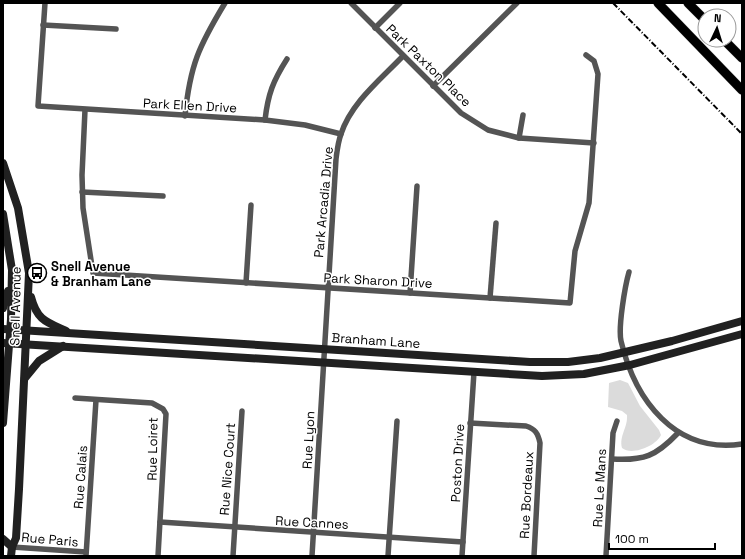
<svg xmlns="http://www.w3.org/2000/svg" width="745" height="559" viewBox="0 0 745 559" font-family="'Space Grotesk',sans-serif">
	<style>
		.green { fill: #dbdbdb }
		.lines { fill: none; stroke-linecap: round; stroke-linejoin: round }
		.primary-casing { stroke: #dbdbdb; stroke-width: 10 }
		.street { stroke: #545454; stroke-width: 5.5 }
		.secondary { stroke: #212121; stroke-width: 8 }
		.primary { stroke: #000; stroke-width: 9 }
		.rail { stroke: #000; stroke-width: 2; stroke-dasharray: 6 2 1 2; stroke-linecap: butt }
		.labels { text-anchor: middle; stroke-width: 3; stroke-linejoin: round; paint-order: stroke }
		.street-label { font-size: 13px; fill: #000; stroke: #fff }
		.poi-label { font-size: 13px; font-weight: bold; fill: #000; stroke: #fff; text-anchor: start }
	</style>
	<rect width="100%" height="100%" fill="#fff"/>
	<!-- green -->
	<path class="green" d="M620 380 628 383 640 406 659 430 661 435C656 446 632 456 622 448 619 435 628 428 627 415L622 411 608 407 609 383Z"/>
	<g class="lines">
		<defs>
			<g id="primary">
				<polyline points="658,3 742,90"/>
				<polyline points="688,3 705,20"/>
				<polyline points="724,40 742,58"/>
			</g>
		</defs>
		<!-- primary casing -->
		<use href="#primary" class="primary-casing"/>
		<!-- street -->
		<g class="street">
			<polyline points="45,3 38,106 265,120 305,125 341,134"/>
			<polyline points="351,3 461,113 488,130 519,138 594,143"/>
			<polyline points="43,25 116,29"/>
			<polyline points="375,28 400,3"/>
			<polyline points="433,86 517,3"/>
			<polyline points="85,110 82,175 83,208 93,273 570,303 575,251 589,203 598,74 594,61 586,55"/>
			<path d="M185 116C190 65 199 46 225 3"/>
			<path d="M265 120C268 94 273 81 287 59"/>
			<polyline points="519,138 523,115"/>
			<polyline points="82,192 163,196"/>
			<path d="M629 272C625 286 618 327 621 341 635 400 675 454 742 444"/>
			<polyline points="246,283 251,205"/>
			<polyline points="410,293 417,186"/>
			<polyline points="490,298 496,223"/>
			<polyline points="75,398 152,403 163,409 166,414 158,556"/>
			<path d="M470 423 526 426C535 429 538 433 540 443L534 556"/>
			<path d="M612 459C644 461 656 456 678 433"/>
			<polyline points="160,522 463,542"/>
			<polyline points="12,547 86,552"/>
			<polyline points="86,556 96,400"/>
			<polyline points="233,556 242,411"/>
			<path d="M312 556 336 159C337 151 338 142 341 134 351 103 380 80 403 56"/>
			<polyline points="388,556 397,421"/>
			<polyline points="462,556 474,372"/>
			<polyline points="606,556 613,433 617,421"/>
		</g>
		<!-- secondary -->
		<g class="secondary">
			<polyline points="3,163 18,208 29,273 19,489 16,538 12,547 11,556"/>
			<polyline points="3,214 12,270 11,319 3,423"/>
			<path d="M31 297C37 320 46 322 66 331"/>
			<polyline points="3,308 8,291"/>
			<polyline points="3,329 530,362 568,362 600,358 672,341 742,321"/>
			<polyline points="3,343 542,376 584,374 630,365 742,334"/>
			<polyline points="25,378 39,361 63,346"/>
			<polyline points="3,539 12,547"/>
		</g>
		<!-- primary -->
		<use href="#primary" class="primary"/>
		<!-- rail -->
		<polyline class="rail" points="613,3 742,134"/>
	</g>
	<!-- icons -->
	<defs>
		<symbol id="bus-ring" viewBox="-11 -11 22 22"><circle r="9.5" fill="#fff" stroke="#000" stroke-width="1.5"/><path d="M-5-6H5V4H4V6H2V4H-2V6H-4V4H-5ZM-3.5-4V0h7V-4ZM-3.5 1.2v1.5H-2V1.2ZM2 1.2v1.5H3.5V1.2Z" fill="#000"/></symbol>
	</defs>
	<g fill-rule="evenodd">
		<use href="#bus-ring" x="26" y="262" width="22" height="22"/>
	</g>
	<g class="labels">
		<!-- street labels -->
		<g class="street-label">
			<text transform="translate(429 65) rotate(44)" y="5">Park Paxton Place</text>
			<text transform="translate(190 105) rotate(3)" y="5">Park Ellen Drive</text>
			<text transform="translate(323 202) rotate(-85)" y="5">Park Arcadia Drive</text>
			<text transform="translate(378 280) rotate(3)" y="5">Park Sharon Drive</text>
			<text transform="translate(15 306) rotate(-89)" y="5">Snell Avenue</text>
			<text transform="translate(376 340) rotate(4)" y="5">Branham Lane</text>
			<text transform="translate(308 440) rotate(-87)" y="5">Rue Lyon</text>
			<text transform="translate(152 449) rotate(-89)" y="5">Rue Loiret</text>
			<text transform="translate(457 463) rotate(-87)" y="5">Poston Drive</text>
			<text transform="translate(227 469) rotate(-86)" y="5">Rue Nice Court</text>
			<text transform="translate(80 477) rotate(-86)" y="5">Rue Calais</text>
			<text transform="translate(599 488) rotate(-87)" y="5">Rue Le Mans</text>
			<text transform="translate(526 495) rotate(-87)" y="5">Rue Bordeaux</text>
			<text transform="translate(312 522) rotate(3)" y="5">Rue Cannes</text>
			<text transform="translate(50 539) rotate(5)" y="5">Rue Paris</text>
		</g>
		<!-- poi labels -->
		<g class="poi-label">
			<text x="51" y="271">Snell Avenue<tspan x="51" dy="15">&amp; Branham Lane</tspan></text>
		</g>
	</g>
	<!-- border -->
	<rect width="745" height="559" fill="none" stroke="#000000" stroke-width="8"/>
	<!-- north arrow -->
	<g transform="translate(717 28) rotate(4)"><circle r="19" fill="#ffffff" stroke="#999999"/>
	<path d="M0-3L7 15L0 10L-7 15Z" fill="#000000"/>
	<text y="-6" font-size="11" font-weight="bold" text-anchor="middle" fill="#000000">N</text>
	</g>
	<!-- scale -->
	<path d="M609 543v6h106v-6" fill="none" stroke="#000000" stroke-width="2"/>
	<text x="615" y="543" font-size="12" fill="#000000" stroke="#ffffff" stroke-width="3" paint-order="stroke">100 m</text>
</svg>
